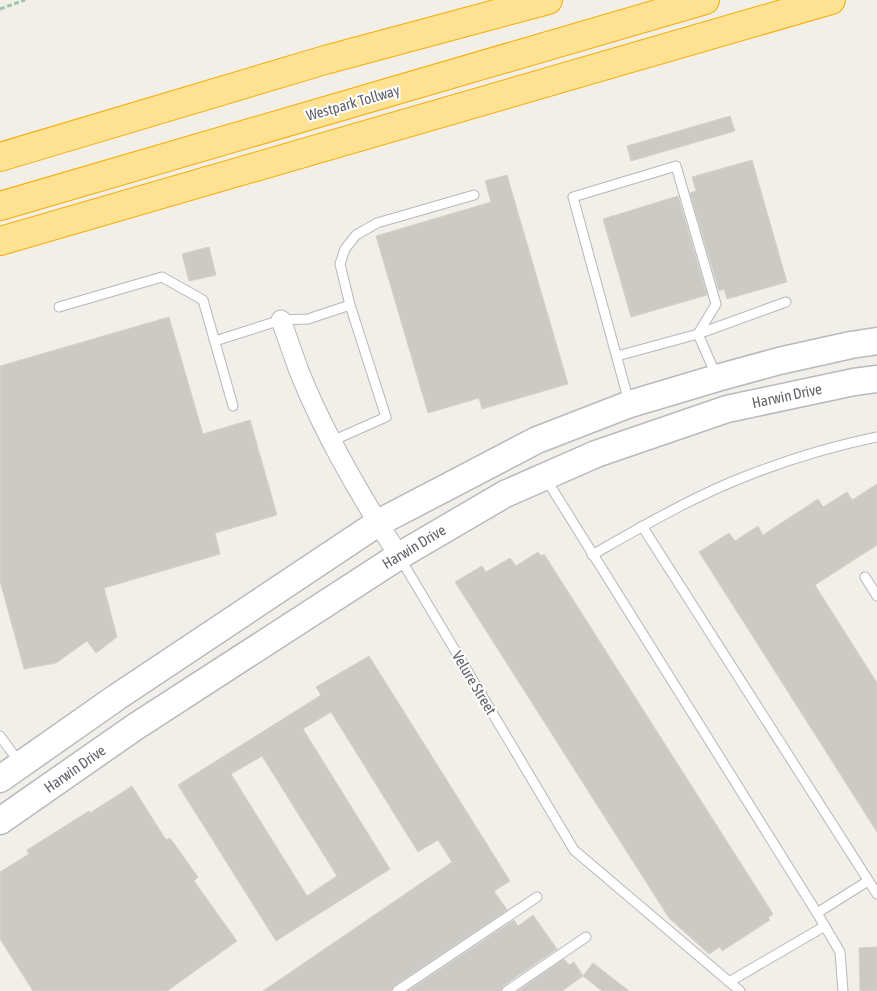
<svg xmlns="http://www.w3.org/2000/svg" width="877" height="991" viewBox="0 0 877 991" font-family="'Asap Condensed',sans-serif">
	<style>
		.building { fill: #cccac5; stroke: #d6d1c6; fill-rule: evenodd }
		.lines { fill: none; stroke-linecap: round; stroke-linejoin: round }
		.lane-casing { stroke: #b5b8bc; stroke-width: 11 }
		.street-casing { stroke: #b5b8bc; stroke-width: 21 }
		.secondary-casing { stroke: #b6babf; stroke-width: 29 }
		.highway-casing { stroke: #f9ab00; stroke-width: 30 }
		.path { stroke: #9cc7a9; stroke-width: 3; stroke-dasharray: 5 2.5; stroke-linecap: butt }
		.lane { stroke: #fff; stroke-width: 9 }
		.street { stroke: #fff; stroke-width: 19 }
		.secondary { stroke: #fff; stroke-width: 26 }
		.highway { stroke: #fde293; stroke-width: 28 }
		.labels { text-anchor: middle; stroke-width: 4; stroke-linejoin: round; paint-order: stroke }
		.street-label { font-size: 15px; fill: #5f6368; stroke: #fff }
	</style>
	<rect width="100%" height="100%" fill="#f1efe8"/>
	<!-- building -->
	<g class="building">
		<polygon points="730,116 735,131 631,161 627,146"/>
		<polygon points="752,160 787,282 727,299 724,289 719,291 690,193 696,191 692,177"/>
		<polygon points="507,175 568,384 482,409 479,398 428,413 376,236 491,202 485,181"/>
		<polygon points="678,196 707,295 631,317 603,219"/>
		<polygon points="209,247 216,275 189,281 182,254"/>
		<polygon points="169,317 203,434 250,420 277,515 215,533 220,554 104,588 117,637 96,653 87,641 56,663 24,669 0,581 0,366"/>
		<polygon points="877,484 877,545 815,585 877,683 877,832 699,552 729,533 735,541 758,526 763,535 818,499 823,507 847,492 852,500"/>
		<polygon points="538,552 541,556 544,554 773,914 768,918 770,920 722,951 720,947 709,954 669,918 455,582 482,566 486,572 510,558 516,566"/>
		<path d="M369 656 510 881 494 891 507 910 394 986 391 991H263L452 862 438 840 418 852 331 712 303 729 390 869 276 941 178 785 321 695 316 687ZM262 756 337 876 307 896 231 774Z"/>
		<polygon points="132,786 166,840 170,838 198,877 194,881 237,941 167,991 33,991 0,939 0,872 29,854 27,850 89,811 90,813"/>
		<polygon points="533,915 557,949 503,986 501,991 408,991 514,920 518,926"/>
		<polygon points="877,947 877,991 860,991 859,948"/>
		<polygon points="564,959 569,965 574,962 583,976 562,991 518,991"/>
		<polygon points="593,963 629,991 602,991 583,976"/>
	</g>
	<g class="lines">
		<defs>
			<g id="lane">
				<polyline points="350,305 340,264 345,249 356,235 377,223 474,195"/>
				<polyline points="59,307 162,277 203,300 233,406"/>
				<polyline points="215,341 281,320 308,319 350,305 386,417 332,441"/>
				<polyline points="617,356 698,334 786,302"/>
				<polyline points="629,402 573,197 676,166 716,304 698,334 716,375"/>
				<polyline points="546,479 817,913"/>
				<polyline points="642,526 877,894"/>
				<path d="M592 555C643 526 694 496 749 475 790 459 834 446 877 437"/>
				<polyline points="400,558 574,850 740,991"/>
				<polyline points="865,577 877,596"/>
				<polyline points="0,736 19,762"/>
				<polyline points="729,982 825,926"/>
				<polyline points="397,991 537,897"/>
				<polyline points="507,991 586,937"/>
				<polyline points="843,991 840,952 817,913 868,881"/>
			</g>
			<path id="street" d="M281 320C287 337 293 354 299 371 325 436 361 497 399 556"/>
			<g id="secondary">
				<polyline points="0,779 117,697 378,523 537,440 630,404 717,378 779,361 851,345 877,341"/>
				<polyline points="0,821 135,727 399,556 505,494 596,454 727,409 854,382 877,379"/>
			</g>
			<g id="highway">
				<polyline points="0,157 325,60 548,0"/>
				<polyline points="0,206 705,0"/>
				<polyline points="0,241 831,0"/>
			</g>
		</defs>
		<!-- lane casing -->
		<use href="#lane" class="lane-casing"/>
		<!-- street casing -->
		<use href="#street" class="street-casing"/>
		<!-- secondary casing -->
		<use href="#secondary" class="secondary-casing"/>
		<!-- highway casing -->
		<use href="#highway" class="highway-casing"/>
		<!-- path -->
		<polyline class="path" points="0,9 25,0"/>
		<!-- lane -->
		<use href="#lane" class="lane"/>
		<!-- street -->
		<use href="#street" class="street"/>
		<!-- secondary -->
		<use href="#secondary" class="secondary"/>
		<!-- highway -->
		<use href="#highway" class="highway"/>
	</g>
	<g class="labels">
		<!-- street labels -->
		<g class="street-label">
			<text transform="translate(353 103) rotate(-16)" y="5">Westpark Tollway</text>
			<text transform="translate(787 396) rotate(-12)" y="5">Harwin Drive</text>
			<text transform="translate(414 547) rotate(-31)" y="5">Harwin Drive</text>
			<text transform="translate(474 683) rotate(59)" y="5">Velure Street</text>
			<text transform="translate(75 769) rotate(-35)" y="5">Harwin Drive</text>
		</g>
	</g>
</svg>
